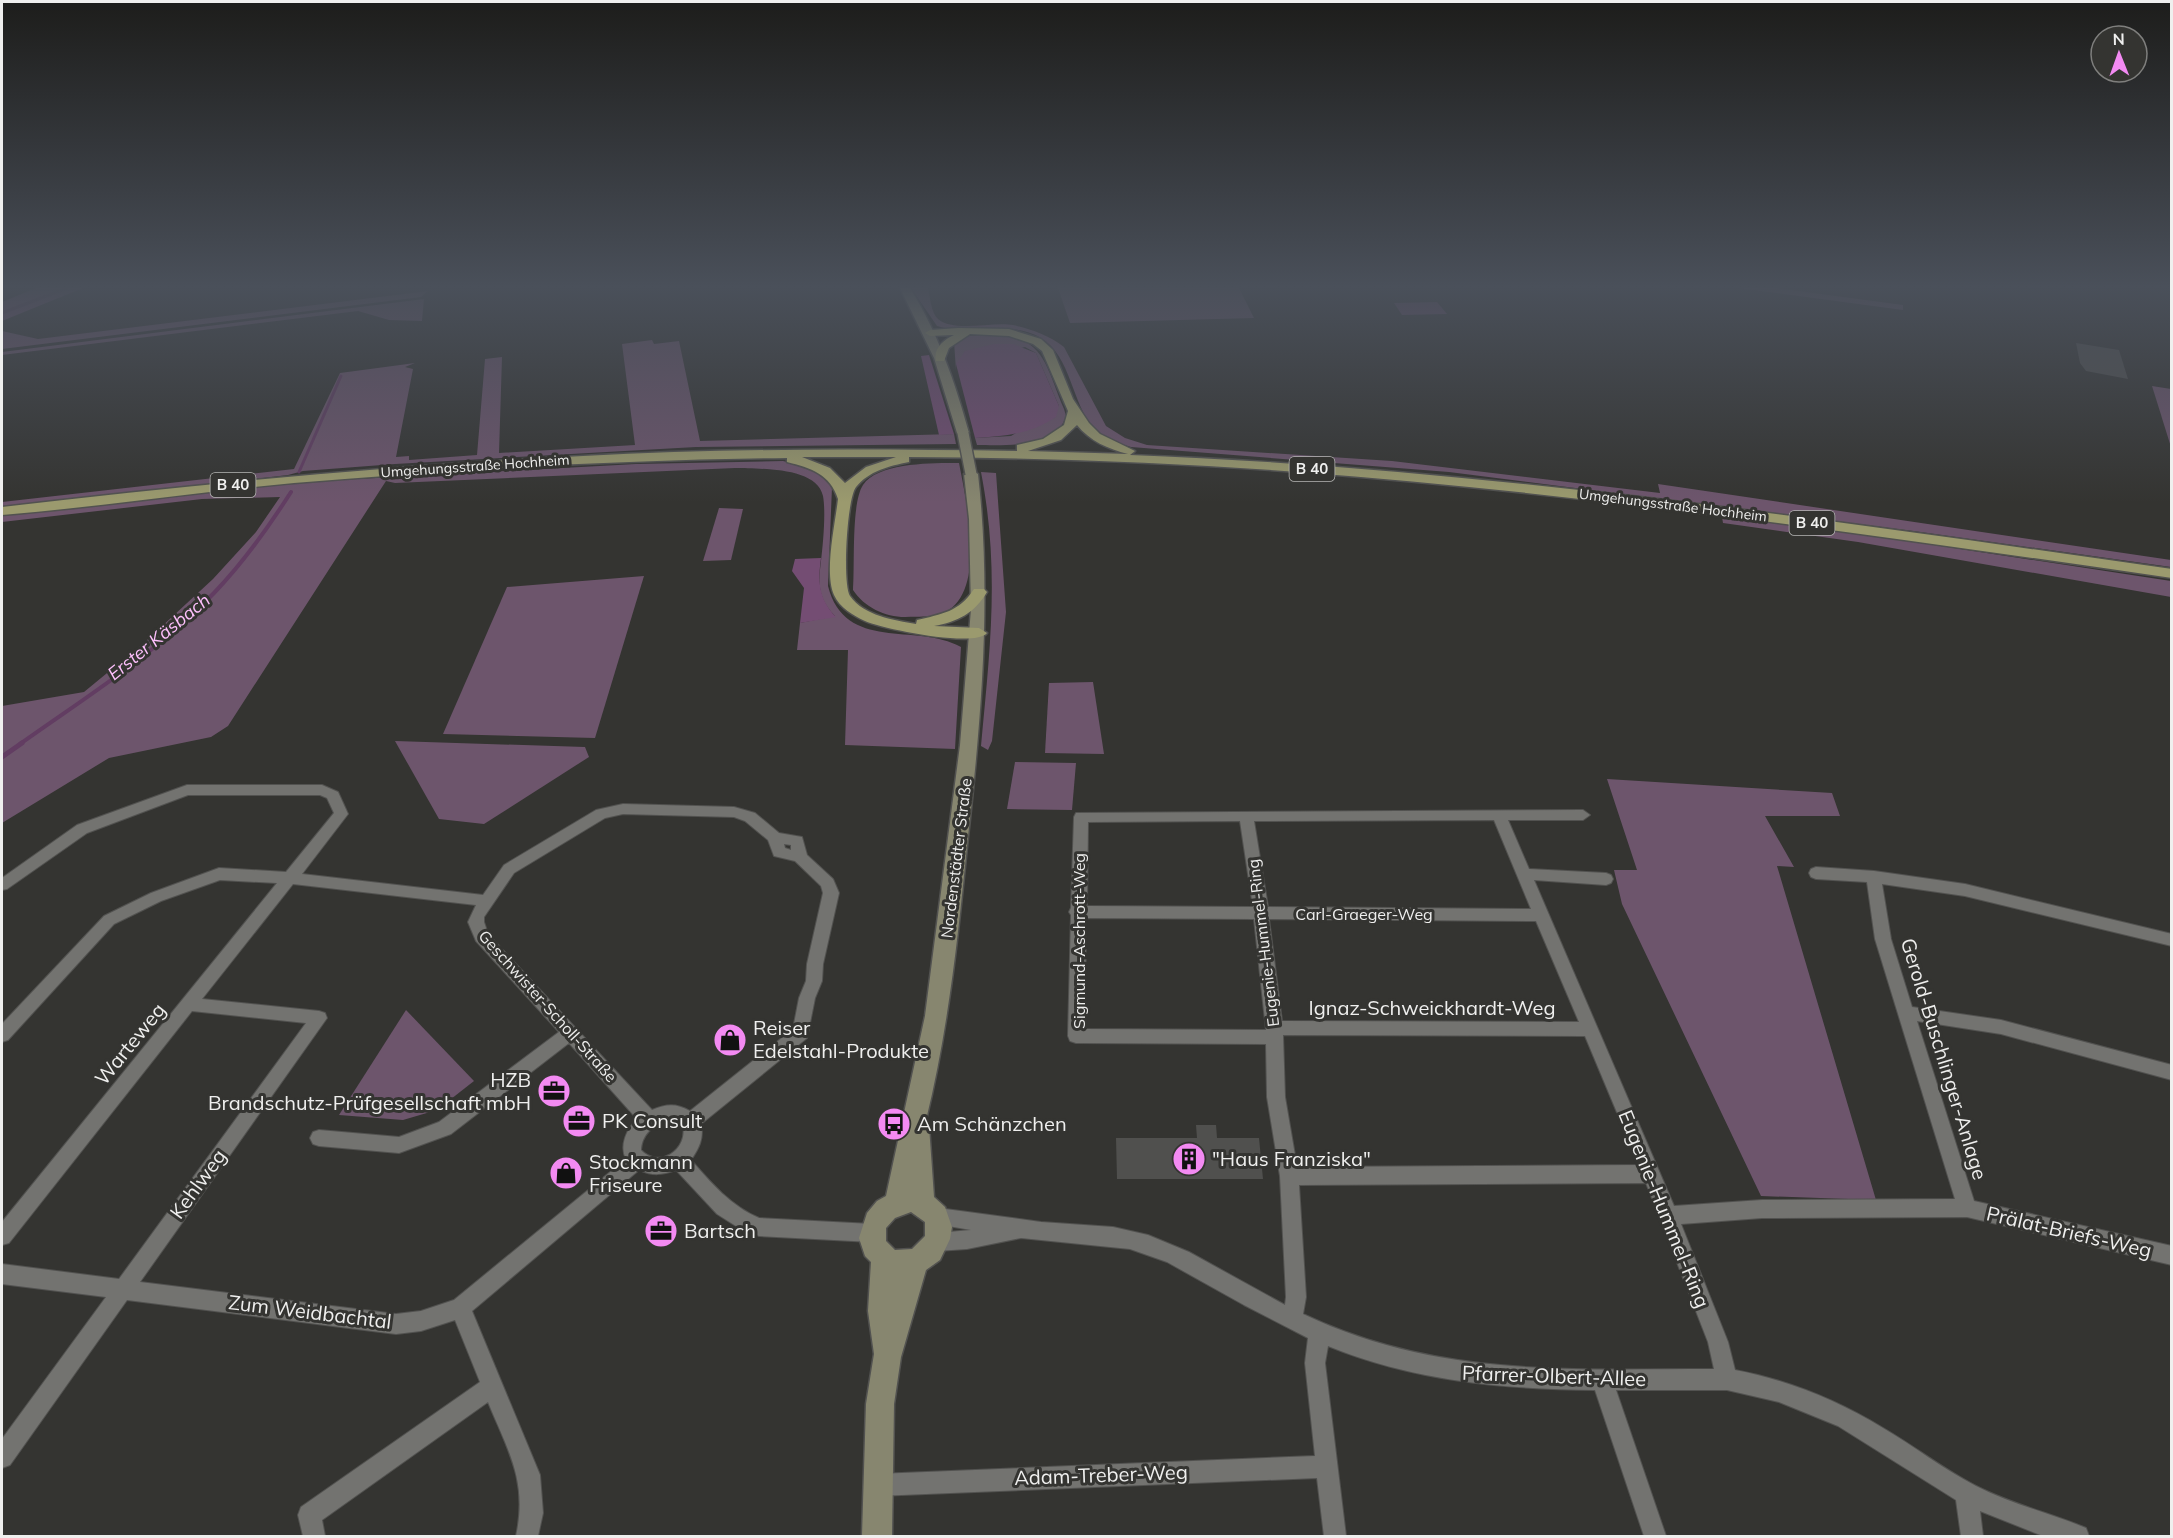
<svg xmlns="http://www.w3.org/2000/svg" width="2173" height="1538" viewBox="0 0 2173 1538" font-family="Mulish,sans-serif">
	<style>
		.green { fill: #6d556c }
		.forest { fill: #744d73 }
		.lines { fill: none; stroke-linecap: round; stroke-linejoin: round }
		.stream-far2 { stroke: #623d62; stroke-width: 3 }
		.stream-far1 { stroke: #623d62; stroke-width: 4 }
		.stream { stroke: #623d62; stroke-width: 5 }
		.building { fill: #50504e }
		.street-casing { stroke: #525250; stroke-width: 2 }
		.secondary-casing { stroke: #525250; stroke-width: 3 }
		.primary-casing { stroke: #525250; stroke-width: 3 }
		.street { fill: #737370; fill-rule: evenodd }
		.secondary { fill: #87866f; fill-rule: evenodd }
		.primary { fill: #9b9a6e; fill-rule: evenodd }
		.secondary-bridge-casing { stroke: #525250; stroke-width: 14; stroke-linecap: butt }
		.secondary-bridge { stroke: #87866f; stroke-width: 11 }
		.labels { text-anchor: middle; stroke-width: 6; stroke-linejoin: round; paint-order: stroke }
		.far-street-label { font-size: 14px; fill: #efefee; stroke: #343431 }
		.shield { fill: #343431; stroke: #b7b7b5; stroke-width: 1.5 }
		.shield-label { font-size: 15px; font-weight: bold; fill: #efefee }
		.street-label { font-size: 16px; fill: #efefee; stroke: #343431 }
		.water-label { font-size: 18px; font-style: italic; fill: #fec0fd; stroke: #343431 }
		.near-street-label { font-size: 20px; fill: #efefee; stroke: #343431 }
		.near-poi-label { font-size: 20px; fill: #efefee; stroke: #343431; text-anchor: start }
	</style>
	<rect width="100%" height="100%" fill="#343431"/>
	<!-- green -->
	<g class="green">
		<path d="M911 288H928C930 296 931 313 938 319 955 333 993 321 1013 325 1031 329 1049 335 1064 347L1106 426 1125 438 1147 445 1392 461 1660 493 1658 484 2171 560V567L1913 531 1449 472 1131 447C1118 443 1103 439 1094 429 1072 404 1071 356 1041 338 1009 319 970 336 937 326Z"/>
		<polygon points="1058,288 1239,288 1254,318 1070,323"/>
		<polygon points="1738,288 1776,288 1903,305 1903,310"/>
		<polygon points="428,291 421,297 2,349 2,331 38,339"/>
		<polygon points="424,299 422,321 389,320 358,311 2,355 2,352"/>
		<path d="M985 335C1045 334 1044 362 1064 409L1066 416C1056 449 1004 445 977 445L975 438 1011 436 1059 406 1036 353 1025 347 956 364V370L954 342 969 336Z"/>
		<polygon points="652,340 654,344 679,341 700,441 954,434 956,444 696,447 395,464 303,471 288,475 2,508 2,502 294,469 340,373 415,363 405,367 413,369 396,457 409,456 409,460 477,455 485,359 502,357 499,453 635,445 622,344"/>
		<polygon points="2152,386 2171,389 2171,447"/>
		<path d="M783 461C804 467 820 469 832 487L828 586C845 653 916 622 961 647L955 749 845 745 848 650H797L800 623 835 616C818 598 818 584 821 561 823 544 826 512 823 496 817 466 757 469 735 468L395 483 386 481 228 726 211 737 109 758 2 823V706L84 692 146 641 213 579 256 532 280 497 202 499 2 522V515L301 482 636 464Z"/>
		<path d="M959 463C966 500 989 596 941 614 930 618 916 616 905 617 885 617 864 607 853 590 855 565 851 503 863 485 878 462 935 463 959 463Z"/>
		<path d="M981 472 996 473 1006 612 992 741 988 750 981 746C990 648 1000 570 981 472Z"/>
		<polygon points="719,508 743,509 731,560 703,561"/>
		<polygon points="1722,517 1862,534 2171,581 2171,597 1858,542 1723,523"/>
		<polygon points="644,576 595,738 443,734 507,587"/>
		<polygon points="1093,682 1104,754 1045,753 1049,683"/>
		<polygon points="395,741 585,747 589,757 484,824 439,819"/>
		<polygon points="1015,762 1076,763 1072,810 1007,809"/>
		<polygon points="1607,779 1832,793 1840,816 1765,816 1794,867 1777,866 1876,1200 1761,1196 1622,904 1614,870 1637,870"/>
		<polygon points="406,1010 474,1081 437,1110 403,1120 339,1115"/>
	</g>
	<!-- forest -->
	<g class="forest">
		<polygon points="36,288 83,288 2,321 2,302"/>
		<polygon points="1437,302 1447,314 1402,315 1394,303"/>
		<path d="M994 344H1013L1036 353 1059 406 1056 417C1031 434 1005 436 975 438L956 364 965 351Z"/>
		<polygon points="929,355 954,434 939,435 921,356"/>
		<path d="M821 558C818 581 818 598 836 617L800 623 804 588 792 571 795 559Z"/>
	</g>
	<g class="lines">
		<!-- stream-far2 -->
		<g class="stream-far2">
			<polyline points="2,313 67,288"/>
			<polyline points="299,472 341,376"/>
		</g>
		<!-- stream-far1 -->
		<path class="stream-far1" d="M20 744C86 697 157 653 214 593 243 563 268 528 291 492"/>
		<!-- stream -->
		<polyline class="stream" points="2,757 22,743"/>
	</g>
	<!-- building -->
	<g class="building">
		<polygon points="2076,343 2119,350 2128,379 2086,371 2080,363"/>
		<polygon points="1196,1125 1216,1125 1217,1138 1259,1138 1263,1179 1117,1179 1116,1138 1197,1138"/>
	</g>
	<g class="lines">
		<defs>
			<g id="street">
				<path d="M187 785H322L338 792 348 814 302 874 483 895 504 865 596 810 623 804 734 807 755 813 779 833 802 837 807 855 833 879 839 893 823 964 822 981 815 998 807 1038 701 1124C704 1139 699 1148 691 1160 711 1183 731 1206 759 1218L872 1224 879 1226 882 1233 879 1240 872 1242 759 1236 739 1228 717 1214 676 1170C662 1175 653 1176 639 1170L472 1311 540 1475 543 1513 538 1536H516C528 1481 508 1451 488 1402L322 1520 325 1536H303L298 1515 301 1507 480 1382 455 1320 421 1331 396 1334 127 1300 10 1465 2 1468V1439L106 1297 2 1284V1264L119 1279 306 1023 192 1011 9 1243 2 1245V1222L277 883 220 880 161 901 114 924 8 1040 2 1042V1024L104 916 151 893 219 868 286 872 334 813 327 798 320 795H188L87 833 7 889 2 890V878L77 825ZM623 814 734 817 745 821 768 840 774 856 795 861 821 886 823 893 807 964 806 981 799 998 793 1029 690 1111C676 1103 666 1104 652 1110L488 934 484 922V917L514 873 605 818ZM784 844 791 845V850L785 848ZM293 884 476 905 468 922 476 941 559 1032 439 1122 399 1137 319 1130 313 1132 310 1138 313 1144 319 1146 399 1153 451 1134 569 1043 637 1119C627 1129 619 1145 626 1159L454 1300 421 1311 396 1314 140 1282 327 1018 325 1013 319 1011 202 999ZM668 1120 683 1126C688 1150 659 1169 641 1150 642 1134 653 1125 668 1120Z"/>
				<path d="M1583 810 1590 815 1583 820H1508L1529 869 1606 873 1611 875 1613 879 1611 883 1606 885 1534 880 1674 1206 1762 1200 1955 1199 1875 939 1867 882 1816 879 1811 877 1809 873 1811 869 1816 867 1874 871 1965 884 2172 934V946L1965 896 1882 884 1891 939 1912 1007 2001 1020 2172 1065V1080L2001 1034 1917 1021 1974 1201 2172 1246V1265L1967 1217 1762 1218 1681 1224 1728 1342 1735 1370C1788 1380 1837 1400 1883 1428 1914 1446 1943 1469 1976 1486 2011 1504 2050 1513 2086 1528L2089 1536H2043L1980 1511 1983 1536H1961L1956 1500 1838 1426 1779 1402 1727 1390H1616L1666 1536H1644L1595 1390C1502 1389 1414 1381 1328 1346L1325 1363 1346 1536H1324L1317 1478 877 1496 869 1493 866 1485 869 1477 877 1474 1315 1456 1305 1363 1308 1338 1244 1305 1167 1262 1130 1249 1021 1238 967 1249 937 1251 930 1249 927 1242 930 1235 937 1233 971 1230 931 1223 928 1217 931 1211 938 1208 1041 1222 1113 1227 1148 1235 1189 1252 1285 1305 1286 1297 1280 1176 1267 1097 1266 1044 1076 1043 1070 1041 1068 1036 1071 915 1069 912 1071 908 1074 817 1076 813ZM1494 820 1531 909 1268 907 1254 821ZM1240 821 1253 907 1087 906 1088 822ZM1086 918 1254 919 1266 1030 1085 1029ZM1269 919 1536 921 1579 1022 1282 1021ZM1283 1035 1585 1036 1639 1165 1297 1167 1285 1097ZM1646 1183 1708 1342 1714 1369C1570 1369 1438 1378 1303 1314L1306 1297 1299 1185Z"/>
			</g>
			<g id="secondary">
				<path d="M900 288H910C938 333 955 382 969 433L967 436 963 437 957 433 934 358Z"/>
				<path d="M971 470 978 474C992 599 981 721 967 846 958 938 948 1030 926 1120L929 1126 934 1197 945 1207 952 1227 950 1239 940 1260 926 1270 901 1357 894 1404 892 1536H862L866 1404 874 1354 868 1311 871 1262 865 1256 859 1238 867 1213 877 1201 886 1196 925 1016 960 745 971 609 969 519 964 474ZM911 1212 925 1222V1236L912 1249 895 1250 886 1241V1228L895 1218Z"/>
			</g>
			<path id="primary" d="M958 328 1009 329 1041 339 1053 350 1073 399 1089 423 1100 434 1135 451 1130 455C1479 468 1826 520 2172 569V578C1881 536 1591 494 1298 472 1168 462 1039 458 909 457V462C889 466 869 471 856 487 847 498 842 584 850 596 864 616 894 620 916 624L917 620C942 614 959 612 974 589H984L987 592C975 613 957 622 934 626L979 628 987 633C975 648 883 629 865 621 854 616 839 607 834 595 824 572 835 525 838 499 830 474 811 468 787 462V458C622 460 458 469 294 483 196 492 99 507 2 515V507C195 484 388 466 583 456 728 448 872 449 1017 451V445L1043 439 1064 425 1068 411 1042 351 1033 344 1009 336 970 334 949 348 944 361H936C933 349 943 340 954 335L930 336 925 333 930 330ZM1077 425C1090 441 1108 449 1128 454L1028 451 1061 440ZM802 457H896L866 467 845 483 830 468Z"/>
		</defs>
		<!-- street casing -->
		<use href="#street" class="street-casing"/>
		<!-- secondary casing -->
		<use href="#secondary" class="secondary-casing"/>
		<!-- primary casing -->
		<use href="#primary" class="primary-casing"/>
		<!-- street -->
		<use href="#street" class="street"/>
		<!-- secondary -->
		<use href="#secondary" class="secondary"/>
		<!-- primary -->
		<use href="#primary" class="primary"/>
		<defs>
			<polyline id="secondary-bridge" points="963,433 971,474"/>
		</defs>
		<!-- secondary-bridge casing -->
		<use href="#secondary-bridge" class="secondary-bridge-casing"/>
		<!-- secondary-bridge -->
		<use href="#secondary-bridge" class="secondary-bridge"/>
	</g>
	<!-- sky -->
	<linearGradient id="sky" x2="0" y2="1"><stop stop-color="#1d1d1b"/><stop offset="0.57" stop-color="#4a505a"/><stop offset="1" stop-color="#4a505a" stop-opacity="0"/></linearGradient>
	<rect width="2173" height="503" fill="url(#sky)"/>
	<!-- icons -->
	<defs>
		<symbol id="shop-disc" viewBox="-11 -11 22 22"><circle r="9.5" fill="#f38af2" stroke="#343431"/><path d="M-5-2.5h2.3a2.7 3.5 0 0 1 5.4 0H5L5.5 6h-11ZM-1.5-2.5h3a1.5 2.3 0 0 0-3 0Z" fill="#111"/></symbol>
		<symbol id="office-disc" viewBox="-11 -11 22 22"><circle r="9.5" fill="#f38af2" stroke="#343431"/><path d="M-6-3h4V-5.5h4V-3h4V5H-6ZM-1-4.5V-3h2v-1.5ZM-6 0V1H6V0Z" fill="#111"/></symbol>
		<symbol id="bus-disc" viewBox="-11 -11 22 22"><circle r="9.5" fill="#f38af2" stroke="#343431"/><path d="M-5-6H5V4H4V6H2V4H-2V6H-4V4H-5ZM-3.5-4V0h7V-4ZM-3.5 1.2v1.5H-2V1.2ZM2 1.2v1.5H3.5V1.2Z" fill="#111"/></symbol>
		<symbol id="building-disc" viewBox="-11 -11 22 22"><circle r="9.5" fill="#f38af2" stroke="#343431"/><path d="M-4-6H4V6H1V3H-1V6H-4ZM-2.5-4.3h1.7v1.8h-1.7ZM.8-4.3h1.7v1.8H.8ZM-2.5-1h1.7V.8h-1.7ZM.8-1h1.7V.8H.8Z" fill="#111"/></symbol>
	</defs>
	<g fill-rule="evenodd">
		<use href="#shop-disc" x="711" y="1021" width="38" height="38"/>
		<use href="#office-disc" x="535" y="1072" width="38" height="38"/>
		<use href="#office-disc" x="560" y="1102" width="38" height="38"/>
		<use href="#bus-disc" x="875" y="1105" width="38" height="38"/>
		<use href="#building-disc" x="1170" y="1140" width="38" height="38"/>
		<use href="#shop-disc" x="547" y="1154" width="38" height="38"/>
		<use href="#office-disc" x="642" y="1212" width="38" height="38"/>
	</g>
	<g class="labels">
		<!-- far-street labels -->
		<g class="far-street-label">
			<text transform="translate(475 466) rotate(-4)" y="5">Umgehungsstraße Hochheim</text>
			<text transform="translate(1673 505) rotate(7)" y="5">Umgehungsstraße Hochheim</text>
		</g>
		<!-- shield labels -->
		<g class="shield">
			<rect x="1289.5" y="457" width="45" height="24" rx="4.5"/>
			<rect x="210.5" y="473" width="45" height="24" rx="4.5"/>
			<rect x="1789.5" y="511" width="45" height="24" rx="4.5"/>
		</g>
		<g class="shield-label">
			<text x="1312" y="474">B 40</text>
			<text x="233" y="490">B 40</text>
			<text x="1812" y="528">B 40</text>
		</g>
		<!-- street labels -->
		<g class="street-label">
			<text transform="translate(956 858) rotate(-83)" y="6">Nordenstädter Straße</text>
			<text x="1364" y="920">Carl-Graeger-Weg</text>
			<text transform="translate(1079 941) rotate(-90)" y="6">Sigmund-Aschrott-Weg</text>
			<text transform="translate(1263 943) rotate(-97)" y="6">Eugenie-Hummel-Ring</text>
			<text transform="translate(548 1006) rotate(48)" y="6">Geschwister-Scholl-Straße</text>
		</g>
		<!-- water labels -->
		<g class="water-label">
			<text transform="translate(159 637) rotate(-39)" y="6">Erster Käsbach</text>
		</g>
		<!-- near-street labels -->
		<g class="near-street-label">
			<text x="1432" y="1015">Ignaz-Schweickhardt-Weg</text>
			<text transform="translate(130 1044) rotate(-51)" y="7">Warteweg</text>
			<text transform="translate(1944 1059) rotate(73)" y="7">Gerold-Buschlinger-Anlage</text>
			<text transform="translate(198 1184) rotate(-54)" y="7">Kehlweg</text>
			<text transform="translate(1664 1209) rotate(68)" y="7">Eugenie-Hummel-Ring</text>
			<text transform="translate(2069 1232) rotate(13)" y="7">Prälat-Briefs-Weg</text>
			<text transform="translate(310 1312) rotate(7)" y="7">Zum Weidbachtal</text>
			<text transform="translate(1554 1376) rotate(2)" y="7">Pfarrer-Olbert-Allee</text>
			<text transform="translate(1101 1475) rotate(-2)" y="7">Adam-Treber-Weg</text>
		</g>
		<!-- near-poi labels -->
		<g class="near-poi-label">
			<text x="753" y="1035">Reiser<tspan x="753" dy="23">Edelstahl-Produkte</tspan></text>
			<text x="531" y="1087" text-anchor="end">HZB<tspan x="531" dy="23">Brandschutz-Prüfgesellschaft mbH</tspan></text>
			<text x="602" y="1128">PK Consult</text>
			<text x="917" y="1131">Am Schänzchen</text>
			<text x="1212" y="1166">"Haus Franziska"</text>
			<text x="589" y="1169">Stockmann<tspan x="589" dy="23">Friseure</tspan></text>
			<text x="684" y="1238">Bartsch</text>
		</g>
	</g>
	<!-- border -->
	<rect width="2173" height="1538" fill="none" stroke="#efefee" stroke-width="6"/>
	<!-- north arrow -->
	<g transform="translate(2119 54) rotate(359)"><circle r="28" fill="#343431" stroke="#7f7f7d" stroke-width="1.5"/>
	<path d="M0-4.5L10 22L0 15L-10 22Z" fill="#f38af2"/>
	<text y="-9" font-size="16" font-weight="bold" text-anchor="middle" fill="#efefee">N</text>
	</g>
</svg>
